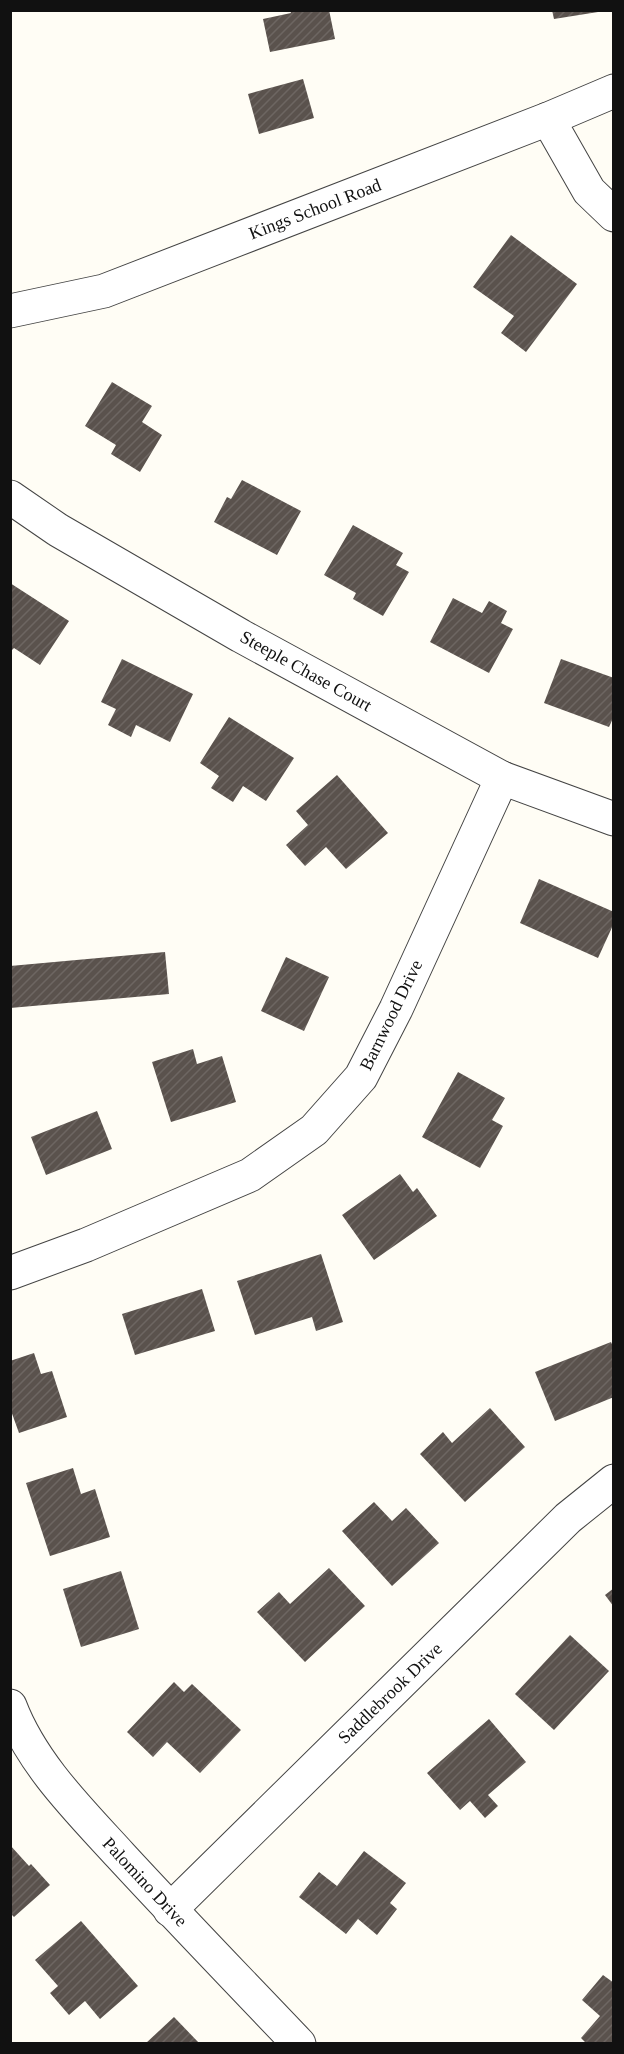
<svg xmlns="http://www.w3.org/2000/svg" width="624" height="2054" viewBox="0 0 624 2054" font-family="Georgia,serif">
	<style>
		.building { fill: url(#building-hatch) }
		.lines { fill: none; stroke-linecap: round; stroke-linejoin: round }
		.minor-casing { stroke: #444; stroke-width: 35 }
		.tertiary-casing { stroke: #444; stroke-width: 35 }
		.minor { stroke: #fff; stroke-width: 33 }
		.tertiary { stroke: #fff; stroke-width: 33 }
		.labels { text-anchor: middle; stroke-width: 6; stroke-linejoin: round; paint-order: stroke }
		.street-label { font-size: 18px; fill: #111; stroke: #fff }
	</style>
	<defs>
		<pattern id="building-hatch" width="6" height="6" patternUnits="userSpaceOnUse" patternTransform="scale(1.5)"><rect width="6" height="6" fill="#5a524d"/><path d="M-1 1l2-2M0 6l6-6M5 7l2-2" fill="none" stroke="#6d6662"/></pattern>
	</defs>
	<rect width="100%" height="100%" fill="#fffdf5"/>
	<!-- building -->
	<g class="building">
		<polygon points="290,10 329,10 335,39 270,52 263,19 291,13"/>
		<polygon points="552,10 598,10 598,12 554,19"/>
		<polygon points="303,79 314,118 259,134 248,94"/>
		<polygon points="511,235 577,284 526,352 501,333 514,316 473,287"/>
		<polygon points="112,382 152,406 142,422 162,435 140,472 111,454 116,445 85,426"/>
		<polygon points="242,480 301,511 277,555 214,522 227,497 231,499"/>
		<polygon points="353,525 403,553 396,565 409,572 383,616 353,599 356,593 324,575"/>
		<polygon points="10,583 69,621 40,665 14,648 10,652"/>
		<polygon points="453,598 482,613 489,601 507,611 501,623 513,629 489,673 430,642"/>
		<polygon points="122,659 193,694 170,742 136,725 131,737 108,725 116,709 101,702"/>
		<polygon points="561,659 614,678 614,716 609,727 544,703"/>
		<polygon points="229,717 294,758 266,801 243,786 233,802 211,788 219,776 200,763"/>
		<polygon points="337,775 388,833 346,869 326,847 305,866 286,845 308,825 296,811"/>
		<polygon points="539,879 614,912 614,923 598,958 520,923"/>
		<polygon points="165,952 169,994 10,1008 10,966"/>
		<polygon points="286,957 329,977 304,1031 261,1011"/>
		<polygon points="193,1049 197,1064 222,1056 236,1102 171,1122 152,1062"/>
		<polygon points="458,1072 505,1098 492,1120 503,1126 480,1168 422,1137"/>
		<polygon points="97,1111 112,1149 46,1175 31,1137"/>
		<polygon points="400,1174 413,1192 417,1188 437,1216 374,1260 342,1215"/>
		<polygon points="321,1254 343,1322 316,1331 312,1317 255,1335 237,1281"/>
		<polygon points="202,1289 215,1331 135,1355 122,1314"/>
		<polygon points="611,1342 614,1349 614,1397 555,1421 535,1372"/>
		<polygon points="34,1353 41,1374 52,1371 67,1417 19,1433 10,1408 10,1361"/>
		<polygon points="490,1408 525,1447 465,1502 420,1454 443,1432 452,1443"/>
		<polygon points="73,1468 81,1494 95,1489 110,1537 50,1556 26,1483"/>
		<polygon points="374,1502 392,1521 406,1508 439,1543 392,1586 342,1531"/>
		<polygon points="329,1568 365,1606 305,1662 257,1612 279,1592 290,1604"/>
		<polygon points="121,1571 139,1629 81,1647 63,1589"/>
		<polygon points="614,1588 614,1607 605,1595"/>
		<polygon points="570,1635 609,1671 554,1730 515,1694"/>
		<polygon points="174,1682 184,1692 192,1684 241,1730 200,1773 167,1742 153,1757 127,1732"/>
		<polygon points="489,1719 526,1762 488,1795 498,1806 485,1818 470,1801 460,1810 427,1773"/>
		<polygon points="10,1845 29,1866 31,1864 50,1885 14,1917 10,1913"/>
		<polygon points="364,1851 406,1883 390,1903 397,1909 377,1935 358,1919 346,1934 299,1897 319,1872 337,1886"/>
		<polygon points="81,1921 138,1986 100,2019 85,2001 69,2015 50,1993 58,1986 35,1960"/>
		<polygon points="603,1975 614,1983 614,2044 587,2044 581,2038 600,2016 582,2000"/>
		<polygon points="174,2017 200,2044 145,2044"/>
	</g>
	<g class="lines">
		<defs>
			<g id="minor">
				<polyline points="548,119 589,191 614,215"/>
				<polyline points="10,497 58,530 241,636 502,778 614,819"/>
				<polyline points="10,1273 86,1245 250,1175 314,1130 361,1077 396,1009 502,778"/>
				<path d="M10 1706C32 1764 79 1810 120 1855 179 1919 239 1981 299 2044"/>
				<polyline points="170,1910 568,1518 614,1481"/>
			</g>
			<polyline id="tertiary" points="10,311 104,291 548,119 614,91"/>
		</defs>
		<!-- minor casing -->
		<use href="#minor" class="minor-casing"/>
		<!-- tertiary casing -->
		<use href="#tertiary" class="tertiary-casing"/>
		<!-- minor -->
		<use href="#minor" class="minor"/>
		<!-- tertiary -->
		<use href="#tertiary" class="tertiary"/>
	</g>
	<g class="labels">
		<!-- street labels -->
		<g class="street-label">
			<text transform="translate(315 209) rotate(-21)" y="6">Kings School Road</text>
			<text transform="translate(306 671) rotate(29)" y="6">Steeple Chase Court</text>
			<text transform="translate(391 1015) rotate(-64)" y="6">Barnwood Drive</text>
			<text transform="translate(390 1693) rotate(-44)" y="6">Saddlebrook Drive</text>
			<text transform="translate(145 1882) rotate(47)" y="6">Palomino Drive</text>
		</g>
	</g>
	<!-- border -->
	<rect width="624" height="2054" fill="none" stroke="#111111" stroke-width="24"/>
</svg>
